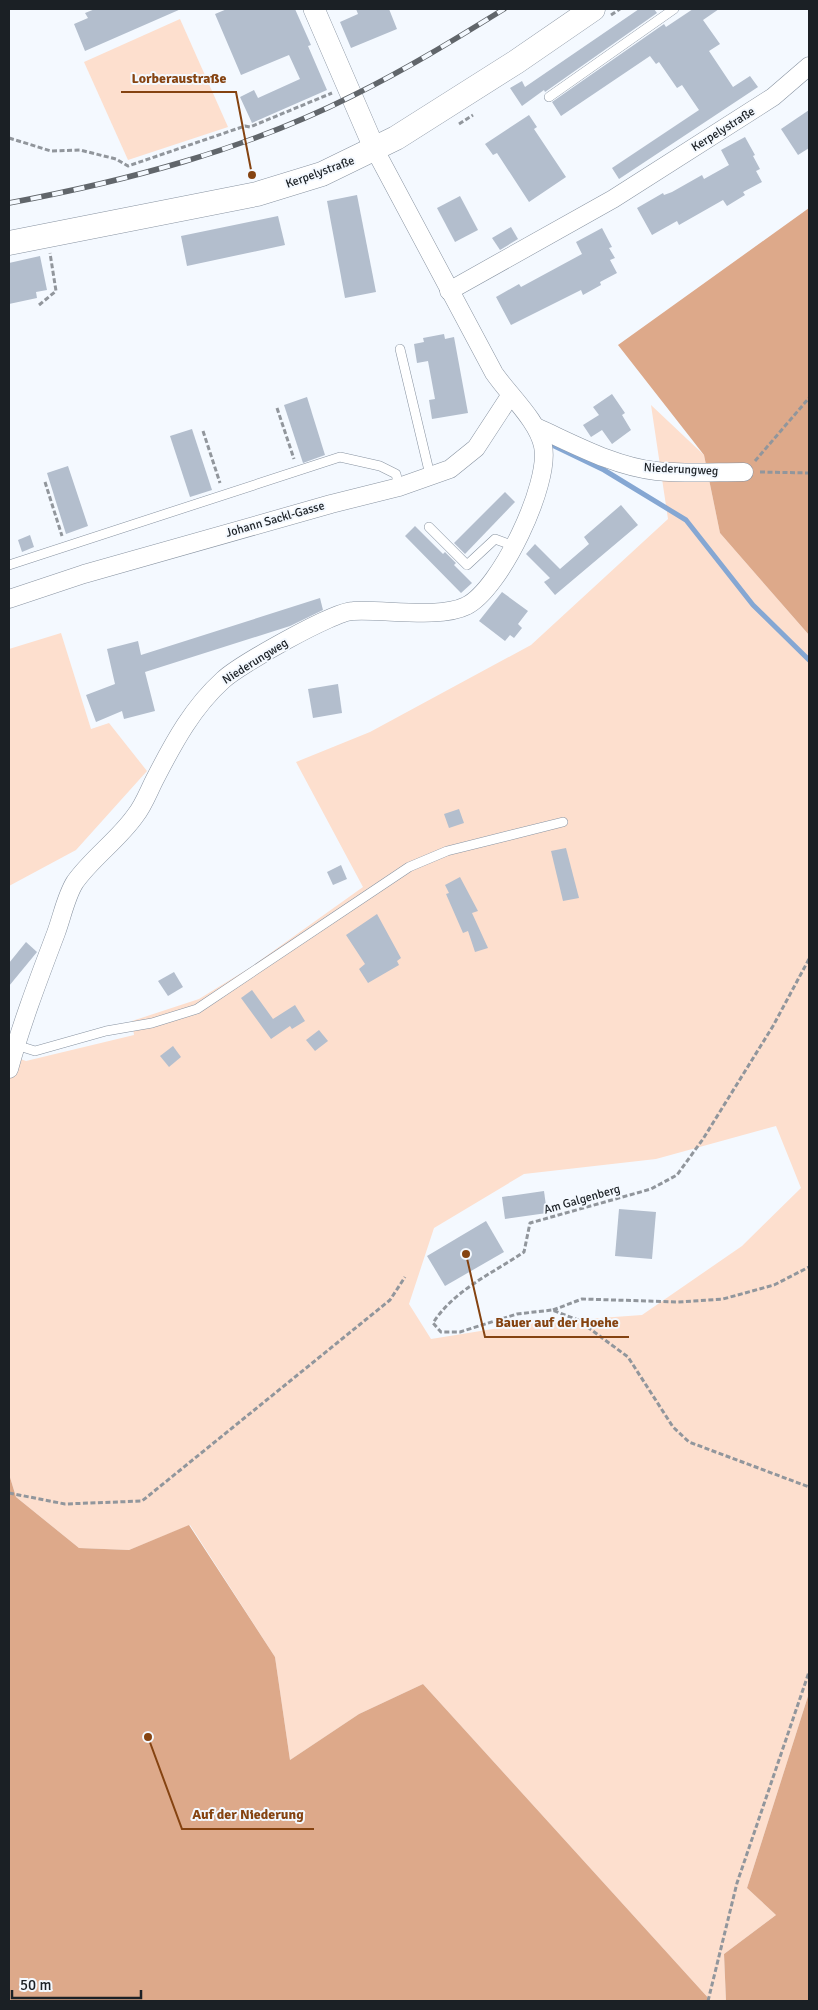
<svg xmlns="http://www.w3.org/2000/svg" width="818" height="2010" viewBox="0 0 818 2010" font-family="Signika,sans-serif">
	<style>
		.green { fill: #fddfce; fill-rule: evenodd }
		.forest { fill: #dda98a }
		.lines { fill: none; stroke-linecap: round; stroke-linejoin: round }
		.stream { stroke: #85a7d3; stroke-width: 5 }
		.building { fill: #b3becd }
		.service-casing { stroke: #8893a1; stroke-width: 10 }
		.minor-casing { stroke: #8893a1; stroke-width: 19 }
		.tertiary-casing { stroke: #8893a1; stroke-width: 22 }
		.secondary-casing { stroke: #8893a1; stroke-width: 25 }
		.path { stroke: #91969c; stroke-width: 3; stroke-dasharray: 5 2.5; stroke-linecap: butt }
		.service { stroke: #fff; stroke-width: 9 }
		.minor { stroke: #fff; stroke-width: 18 }
		.tertiary { stroke: #fff; stroke-width: 21 }
		.secondary { stroke: #fff; stroke-width: 24 }
		.rail-casing { stroke: #61666b; stroke-width: 5.5 }
		.rail { stroke: #f4f9ff; stroke-width: 4; stroke-dasharray: 11; stroke-linecap: butt }
		.labels { text-anchor: middle; stroke-width: 4; stroke-linejoin: round; paint-order: stroke }
		.street-label { font-size: 12px; fill: #1b2025; stroke: #f4f9ff }
		.leader { fill: none; stroke: #854311; stroke-width: 2 }
		.callout-dot { fill: #854311; stroke: #f4f9ff; stroke-width: 2 }
		.callout-label { font-size: 14px; text-anchor: middle; font-weight: bold; fill: #854311; stroke: #f4f9ff; stroke-width: 4; stroke-linejoin: round; paint-order: stroke }
	</style>
	<rect width="100%" height="100%" fill="#f4f9ff"/>
	<!-- green -->
	<g class="green">
		<polygon points="180,19 228,127 128,160 84,62"/>
		<path d="M651 405 704 455 720 533 809 635V1693L747 1888 776 1915 724 1954 726 2001H711L423 1684 359 1714 290 1760 275 1657 190 1525 129 1550 79 1548 16 1497 9 1474V1069L12 1056 26 1061 134 1035 132 1021 199 999 251 967 363 887 296 762 370 732 531 645 668 519ZM776 1126 801 1188 742 1246 642 1315 531 1323 431 1339 409 1304 434 1228 524 1174 656 1159Z"/>
		<polygon points="61,633 91,729 109,723 147,771 76,850 9,886 9,649"/>
	</g>
	<!-- forest -->
	<g class="forest">
		<polygon points="809,208 809,635 720,533 704,455 618,345"/>
		<polygon points="9,1474 16,1497 79,1548 129,1550 189,1525 275,1657 290,1760 359,1714 423,1684 711,2001 9,2001"/>
		<polygon points="809,1693 809,2001 726,2001 724,1954 776,1915 747,1888"/>
	</g>
	<g class="lines">
		<!-- stream -->
		<polyline class="stream" points="550,444 604,470 686,520 753,605 809,660"/>
	</g>
	<!-- building -->
	<g class="building">
		<polygon points="95,9 181,9 85,51 74,24 88,18 85,13"/>
		<polygon points="227,9 295,9 311,45 308,46 327,90 252,123 240,97 254,90 258,98 300,79 289,55 241,75 215,14"/>
		<polygon points="356,9 389,9 397,29 351,48 340,22 358,14"/>
		<polygon points="639,9 654,9 657,13 545,92 544,90 522,106 510,88 522,81 525,87"/>
		<polygon points="693,9 719,9 703,20 720,44 709,51 733,87 750,76 758,87 619,179 612,168 699,110 682,85 677,88 659,62 656,64 650,56 561,116 552,102 664,24 666,27"/>
		<polygon points="809,110 809,148 798,155 781,129"/>
		<polygon points="529,115 537,127 534,129 566,177 529,202 497,153 493,155 485,144"/>
		<polygon points="745,137 755,155 753,156 760,169 756,171 762,182 743,192 745,195 727,206 723,200 679,225 677,221 652,235 637,208 663,193 664,195 672,192 702,175 704,179 729,165 721,150"/>
		<polygon points="357,195 376,292 345,298 327,201"/>
		<polygon points="460,196 478,230 455,242 437,208"/>
		<polygon points="278,216 285,245 187,266 181,236"/>
		<polygon points="511,227 518,239 500,250 492,238"/>
		<polygon points="602,228 612,247 609,248 615,258 610,260 617,273 600,282 601,285 583,295 581,290 511,325 496,297 519,284 521,287 582,254 576,242"/>
		<polygon points="40,256 47,290 36,292 37,298 9,304 9,263"/>
		<polygon points="444,334 445,339 454,337 468,413 432,419 429,400 435,399 428,361 417,363 414,344 424,342 423,338"/>
		<polygon points="612,394 625,413 622,415 631,430 612,444 602,430 591,437 583,425 599,415 593,407"/>
		<polygon points="307,397 325,455 303,463 284,405"/>
		<polygon points="192,429 212,490 190,497 170,436"/>
		<polygon points="68,466 88,526 66,534 47,473"/>
		<polygon points="505,492 515,502 465,554 454,543"/>
		<polygon points="621,505 638,525 555,595 544,582 550,578 526,554 535,544 560,569 589,544 584,537"/>
		<polygon points="415,526 443,554 445,552 456,563 454,565 472,583 461,593 405,536"/>
		<polygon points="30,535 34,547 22,552 18,540"/>
		<polygon points="502,592 528,611 518,624 522,628 514,638 510,635 505,641 479,621"/>
		<polygon points="320,598 323,610 290,626 145,672 155,711 124,719 122,711 96,722 86,695 115,684 107,649 138,641 141,655"/>
		<polygon points="338,684 342,713 313,718 308,689"/>
		<polygon points="459,809 464,823 449,828 444,814"/>
		<polygon points="566,848 579,898 563,901 551,851"/>
		<polygon points="341,865 347,879 333,885 327,872"/>
		<polygon points="460,877 478,911 472,913 488,948 475,952 468,931 463,933 446,894 449,893 445,885"/>
		<polygon points="377,914 401,958 397,961 399,965 368,983 359,969 365,964 346,935"/>
		<polygon points="26,942 37,952 9,986 9,963"/>
		<polygon points="174,972 183,987 168,996 158,981"/>
		<polygon points="252,990 273,1019 295,1005 305,1021 292,1029 290,1026 271,1039 241,998"/>
		<polygon points="319,1030 328,1041 315,1051 306,1040"/>
		<polygon points="173,1046 181,1057 169,1067 160,1056"/>
		<polygon points="544,1191 547,1213 505,1219 502,1197"/>
		<polygon points="619,1209 656,1212 652,1259 615,1256"/>
		<polygon points="486,1221 504,1252 445,1286 427,1256"/>
	</g>
	<g class="lines">
		<defs>
			<g id="service">
				<polyline points="549,97 674,9"/>
				<polyline points="400,349 430,475"/>
				<polyline points="429,527 467,565 495,539 514,546"/>
				<polyline points="9,565 340,457 380,466 396,474 399,487"/>
				<polyline points="16,1045 35,1051 106,1031 152,1023 197,1009 409,867 447,851 563,822"/>
			</g>
			<g id="minor">
				<polyline points="449,291 613,199 773,97 809,66"/>
				<path d="M536 427C574 444 613 466 656 471 685 474 715 472 744 472"/>
				<polyline points="9,599 84,574 331,504 399,487 450,469 476,448 510,396"/>
				<path d="M9 1069C22 1022 39 978 56 933 62 917 66 896 75 882 92 858 118 840 135 816 144 805 149 790 156 777 174 742 193 707 223 680 239 665 334 611 353 611 384 609 440 619 466 606 500 590 551 483 543 446 538 421 509 395 494 373L375 150"/>
			</g>
			<polyline id="tertiary" points="314,9 375,150"/>
			<polyline id="secondary" points="9,243 257,194 322,174 396,138 516,62 593,9"/>
		</defs>
		<!-- service casing -->
		<use href="#service" class="service-casing"/>
		<!-- minor casing -->
		<use href="#minor" class="minor-casing"/>
		<!-- tertiary casing -->
		<use href="#tertiary" class="tertiary-casing"/>
		<!-- secondary casing -->
		<use href="#secondary" class="secondary-casing"/>
		<!-- path -->
		<g class="path">
			<polyline points="611,15 620,9"/>
			<polyline points="459,124 473,115"/>
			<polyline points="9,138 51,151 80,150 116,159 128,166 245,126 250,127 332,93"/>
			<polyline points="39,305 56,291 50,253"/>
			<polyline points="277,408 294,459"/>
			<polyline points="203,431 220,483"/>
			<polyline points="755,461 809,398"/>
			<polyline points="760,472 809,473"/>
			<polyline points="45,482 62,536"/>
			<path d="M809 959 773 1026 703 1139 677 1175 651 1189 530 1223 524 1252C493 1273 454 1290 433 1323L441 1332H460L517 1314 552 1310 578 1320 628 1357 673 1427 689 1442 809 1487"/>
			<polyline points="553,1310 582,1299 678,1302 723,1299 774,1285 809,1267"/>
			<polyline points="9,1493 65,1504 142,1501 390,1300 405,1277"/>
			<polyline points="708,2001 737,1883 809,1672"/>
		</g>
		<!-- service -->
		<use href="#service" class="service"/>
		<!-- minor -->
		<use href="#minor" class="minor"/>
		<!-- tertiary -->
		<use href="#tertiary" class="tertiary"/>
		<!-- secondary -->
		<use href="#secondary" class="secondary"/>
		<defs>
			<path id="rail" d="M9 203C126 181 245 150 352 96 405 70 454 40 504 9"/>
		</defs>
		<!-- rail casing -->
		<use href="#rail" class="rail-casing"/>
		<!-- rail -->
		<use href="#rail" class="rail"/>
	</g>
	<g class="labels">
		<!-- street labels -->
		<g class="street-label">
			<text transform="translate(723 129) rotate(-32)" y="4">Kerpelystraße</text>
			<text transform="translate(320 172) rotate(-20)" y="4">Kerpelystraße</text>
			<text transform="translate(681 469) rotate(3)" y="4">Niederungweg</text>
			<text transform="translate(275 519) rotate(-16)" y="4">Johann Sackl-Gasse</text>
			<text transform="translate(255 661) rotate(-32)" y="4">Niederungweg</text>
			<text transform="translate(582 1199) rotate(-16)" y="4">Am Galgenberg</text>
		</g>
	</g>
	<!-- callouts -->
	<path class="leader" d="M252 175L236 92H121M466 1254L485 1337H629M148 1737L182 1829H314"/>
	<g class="callout-dot">
		<circle cx="252" cy="175" r="5"/>
		<circle cx="466" cy="1254" r="5"/>
		<circle cx="148" cy="1737" r="5"/>
	</g>
	<g class="callout-label">
		<text x="179" y="83">Lorberaustraße</text>
		<text x="557" y="1327">Bauer auf der Hoehe</text>
		<text x="248" y="1819">Auf der Niederung</text>
	</g>
	<!-- border -->
	<rect width="818" height="2010" fill="none" stroke="#1b2025" stroke-width="20"/>
	<!-- scale -->
	<path d="M12 1990v8h129v-8" fill="none" stroke="#1b2025" stroke-width="2.5"/>
	<text x="20" y="1990" font-size="15" fill="#1b2025" stroke="#f4f9ff" stroke-width="4" paint-order="stroke">50 m</text>
</svg>
